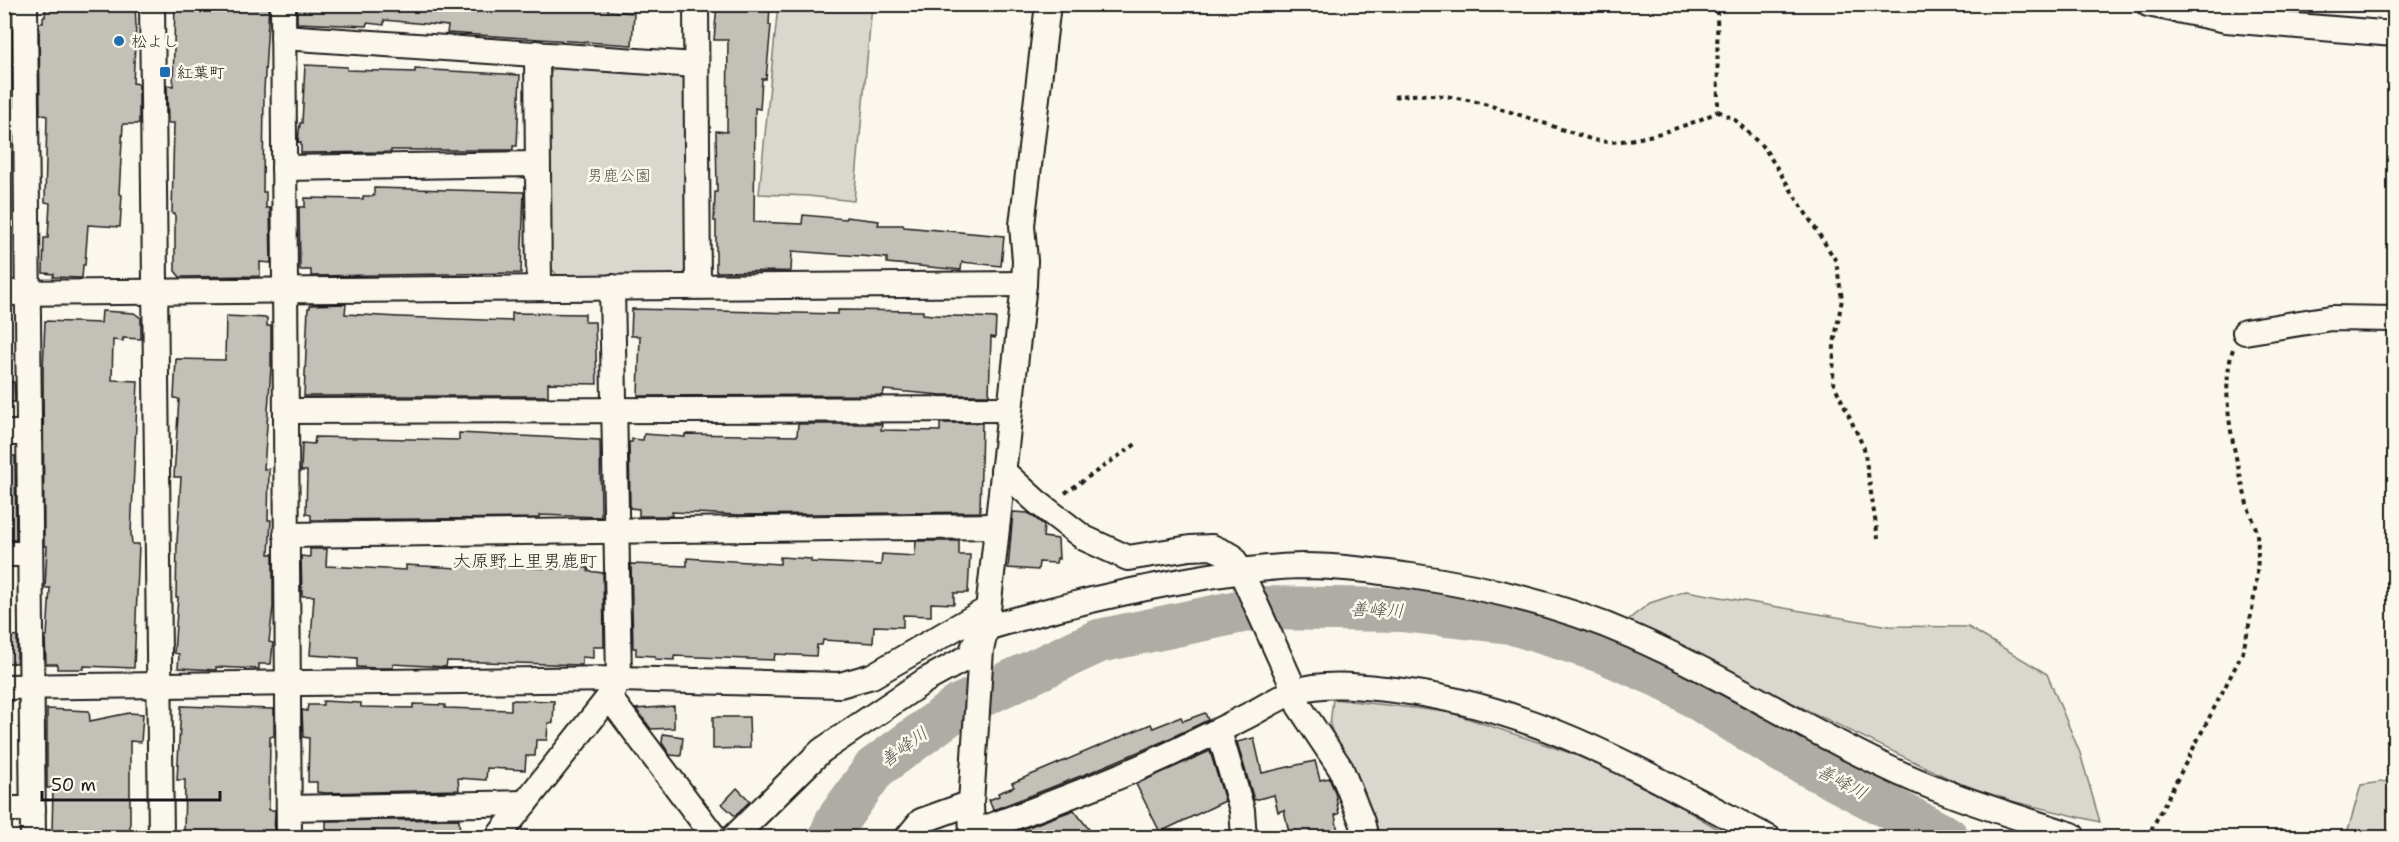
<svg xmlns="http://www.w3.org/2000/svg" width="2399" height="842" viewBox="0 0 2399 842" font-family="'Shantell Sans','Klee One',sans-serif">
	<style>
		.green { fill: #dad7ce; stroke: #7b7a75; stroke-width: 1.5 }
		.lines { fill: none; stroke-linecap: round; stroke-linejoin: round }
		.river { stroke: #afaca5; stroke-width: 44 }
		.building { fill: #c3c0b8; stroke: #1c1c1c; stroke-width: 1.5 }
		.minor-casing { stroke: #1c1c1c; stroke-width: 28 }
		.path { stroke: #1c1c1c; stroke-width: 4; stroke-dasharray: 4.5 4.5; stroke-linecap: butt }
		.minor { stroke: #fbf7ec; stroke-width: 24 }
		.poi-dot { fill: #1f6fb2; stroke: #fbf7ec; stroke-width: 2 }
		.labels { text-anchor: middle; stroke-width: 5; stroke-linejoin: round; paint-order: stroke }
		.poi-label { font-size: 16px; fill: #1c1c1c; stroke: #fbf7ec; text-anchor: start }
		.park-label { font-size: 16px; fill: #555451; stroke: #fbf7ec }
		.neighbourhood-label { font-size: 18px; fill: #1c1c1c; stroke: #fbf7ec }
		.water-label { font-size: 18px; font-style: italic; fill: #575653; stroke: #fbf7ec }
	</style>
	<rect width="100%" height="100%" fill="#fbf7ec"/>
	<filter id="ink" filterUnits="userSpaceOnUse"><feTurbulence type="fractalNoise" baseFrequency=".0167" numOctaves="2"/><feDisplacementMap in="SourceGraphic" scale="12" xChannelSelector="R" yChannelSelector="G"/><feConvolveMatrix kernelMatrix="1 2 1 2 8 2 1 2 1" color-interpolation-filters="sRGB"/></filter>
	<g filter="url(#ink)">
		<!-- green -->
		<g class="green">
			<polygon points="778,5 872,5 854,201 808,196 759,194"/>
			<polygon points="555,67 684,74 689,82 689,270 682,279 561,280 551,268 548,76"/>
			<polygon points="1686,591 1889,626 1968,627 2047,674 2080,753 2100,822 1981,794 1625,622 1650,603"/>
			<polygon points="1333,699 1449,712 1614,768 1732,837 1371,837 1330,725"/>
			<polygon points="2394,780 2394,837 2346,837 2361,785"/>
		</g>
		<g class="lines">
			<!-- river -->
			<polyline class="river" points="830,838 837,821 875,768 961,705 1099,641 1257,608 1401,610 1510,622 1605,652 1669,680 1784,752 1947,838"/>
		</g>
		<!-- building -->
		<g class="building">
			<polygon points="46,4 135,4 136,26 133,83 139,84 139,123 136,124 123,124 119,194 122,195 120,227 88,225 85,265 83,265 82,278 53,277 54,274 43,273 44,238 48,238 50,203 45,202 47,116 40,114 39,23 43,23 43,17 45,17"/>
			<polygon points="175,4 269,4 264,90 263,192 266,192 266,208 270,208 271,263 260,262 260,276 180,277 175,271 175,214 172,214 174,123 168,123 167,85 173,86"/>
			<polygon points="297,4 534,4 577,9 577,4 608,4 608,11 634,13 632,45 447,33 448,26 384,20 384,25 367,23 366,26 297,23"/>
			<polygon points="717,4 770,4 769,25 771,25 766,79 762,79 760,109 755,108 754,222 802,224 803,215 846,219 846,217 879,221 878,225 903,225 904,227 1004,236 1001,266 962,262 961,270 887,263 887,258 792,251 791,271 716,272 716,221 714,221 715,192 717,192 716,131 727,132 728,40 714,40"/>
			<polygon points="4,20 11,21 12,113 4,113"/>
			<polygon points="305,65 347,67 347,70 415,72 415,69 520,75 517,146 513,146 513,150 391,150 391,152 301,153 301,143 298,142 300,123 302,123"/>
			<polygon points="374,188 524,192 521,273 311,276 311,270 300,270 299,207 305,207 305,198 363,199 363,196 374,196"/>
			<polygon points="346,304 345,314 399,317 512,321 512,313 585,314 585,322 595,322 597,384 548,383 548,396 304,396 308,308 310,308 310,305"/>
			<polygon points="632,309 838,314 838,310 923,311 923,314 933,315 996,318 995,338 991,337 989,395 942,395 884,390 883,395 638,396 640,336 631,336"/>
			<polygon points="102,311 134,313 141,318 141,339 123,338 123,341 113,340 112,380 138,381 131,534 132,544 139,544 134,668 84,666 84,669 57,669 57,664 46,664 45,636 47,636 50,588 45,588 47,546 44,546 43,370 45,321 101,323"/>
			<polygon points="226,316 267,318 267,326 271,326 271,367 264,469 269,469 268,520 271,520 269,554 273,554 273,607 269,642 273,643 271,664 259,664 259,669 216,667 216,670 178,668 179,654 174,653 178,597 176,597 177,542 181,477 174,477 179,399 174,398 176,359 225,360"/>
			<polygon points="4,382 14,382 15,402 4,402"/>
			<polygon points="940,423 982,423 980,512 740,515 672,512 672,516 639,516 639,509 630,508 629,442 632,442 632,439 643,440 644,434 685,437 685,434 797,436 798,424 882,424 881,430 940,431"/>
			<polygon points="459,433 600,440 601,517 539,515 539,518 311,520 311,515 306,514 307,471 301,471 302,443 314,444 315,437 459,440"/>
			<polygon points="4,456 15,456 16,540 4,540"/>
			<polygon points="1013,512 1028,513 1044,525 1043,537 1058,539 1059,559 1057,558 1056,563 1039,562 1038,570 1008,568"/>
			<polygon points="916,541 959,541 959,555 970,555 968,593 954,593 954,604 931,603 931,616 903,615 903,627 874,626 873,643 823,640 822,645 817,645 816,656 775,654 774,660 674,656 674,660 655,659 655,656 636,655 636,648 633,648 631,564 687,566 687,558 780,564 780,557 811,559 811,562 881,565 882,554 915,556"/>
			<polygon points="310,549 327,549 326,566 406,570 406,565 458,568 458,564 558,569 558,566 589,568 588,571 603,573 604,647 593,647 593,658 582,657 582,665 447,661 446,667 393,664 393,668 376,668 357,667 357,658 310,655 314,596 302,596 301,556 310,557"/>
			<polygon points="4,635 17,636 17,663 4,663"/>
			<polygon points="511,700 554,701 553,723 548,723 547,740 536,740 535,756 526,756 525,770 487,768 486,780 458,778 459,790 326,793 317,792 317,782 308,782 309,738 303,737 302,710 307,711 308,705 323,705 323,701 361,703 361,707 413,708 413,704 445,705 445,708 511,710"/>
			<polygon points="181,706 274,709 274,736 270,737 269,810 275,810 274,837 184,836 185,780 177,780"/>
			<polygon points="674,706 674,728 651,729 636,709"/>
			<polygon points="47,709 89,711 90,721 129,713 143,714 141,742 130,741 130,837 103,837 103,833 52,833 53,788 47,788"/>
			<polygon points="1205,713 1208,720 1164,741 1091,772 993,810 989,800 999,796 998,793 1014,787 1012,783 1151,724 1153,728 1181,717 1183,721"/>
			<polygon points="713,717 749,717 750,748 713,749"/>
			<polygon points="663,734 683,737 681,756 670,755 662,743"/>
			<polygon points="1254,738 1262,773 1315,761 1320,780 1329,778 1335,792 1339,814 1335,815 1339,837 1290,837 1284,810 1278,812 1274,795 1254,800 1237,742"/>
			<polygon points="1210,751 1225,801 1160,832 1136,784"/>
			<polygon points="737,788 750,801 735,816 722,804"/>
			<polygon points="1074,810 1095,837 1004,836 1052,818"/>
			<polygon points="459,819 460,837 326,837 326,821"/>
		</g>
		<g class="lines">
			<defs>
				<g id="minor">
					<polyline points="25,4 33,838"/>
					<polyline points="152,4 161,838"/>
					<polyline points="283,4 289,838"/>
					<polyline points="696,4 698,286"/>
					<polyline points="2148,4 2226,20 2394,34"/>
					<polyline points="283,37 696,65"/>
					<polyline points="537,53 539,288"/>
					<polyline points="284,168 537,164"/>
					<polyline points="4,293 1024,284"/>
					<polyline points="2245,332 2331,318 2394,319"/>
					<polyline points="286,411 1009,409"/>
					<polyline points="4,433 29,433"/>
					<polyline points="1003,471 1037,502 1084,538 1128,558 1190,548 1212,547 1232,556 1244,578 1290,680 1299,706 1341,769 1362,822 1366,838"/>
					<polyline points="286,535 997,526"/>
					<polyline points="4,554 30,554"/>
					<path d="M986 628C1047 610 1108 595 1171 583 1214 575 1258 567 1302 566 1339 566 1375 571 1411 576 1486 587 1562 605 1632 636 1717 673 1795 723 1878 763 1940 794 2006 813 2072 835"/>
					<polyline points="4,687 619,679 612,287"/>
					<polyline points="609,697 715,838"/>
					<polyline points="1219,731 1242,810 1244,838"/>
					<polyline points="289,808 525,803"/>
					<polyline points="4,809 33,809"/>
					<path d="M972 833C1039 808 1105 784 1170 754 1197 741 1224 728 1251 714 1266 706 1281 696 1296 691 1323 682 1358 686 1386 689 1533 704 1641 772 1769 838"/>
					<polyline points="497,838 609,697 619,679 840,685 872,676 988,609"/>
					<polyline points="733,838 821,751 926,680 970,656 979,634"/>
					<polyline points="907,838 921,821 971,803"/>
					<polyline points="972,838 971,803 981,650 986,628 1024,284 1025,261 1022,225 1048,4"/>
				</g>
			</defs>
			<!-- minor casing -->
			<use href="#minor" class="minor-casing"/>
			<!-- path -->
			<g class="path">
				<path d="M1394 97C1452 87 1509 112 1564 130 1575 133 1587 139 1599 141 1627 146 1694 125 1718 111L1717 4"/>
				<polyline points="1718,111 1735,120 1765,149 1836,261 1842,299 1834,344 1833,382 1864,448 1878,538"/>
				<polyline points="1065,493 1136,444"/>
				<path d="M2147 838 2242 654C2251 621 2261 569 2257 535 2256 524 2250 514 2247 504 2236 456 2218 397 2233 349"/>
			</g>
			<!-- minor -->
			<use href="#minor" class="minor"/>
		</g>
	</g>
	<!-- markers -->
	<g class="poi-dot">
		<circle cx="119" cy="41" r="6"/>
		<rect x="159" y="66" width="12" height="12" rx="3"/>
	</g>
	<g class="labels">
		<!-- poi labels -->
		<g class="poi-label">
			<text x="131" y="47">松よし</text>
			<text x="177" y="78">紅葉町</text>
		</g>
		<!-- park labels -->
		<g class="park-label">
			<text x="619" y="181">男鹿公園</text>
		</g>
		<!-- neighbourhood labels -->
		<g class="neighbourhood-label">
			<text x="525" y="567">大原野上里男鹿町</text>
		</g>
		<!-- water labels -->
		<g class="water-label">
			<text transform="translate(1377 610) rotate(2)" y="6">善峰川</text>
			<text transform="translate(904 747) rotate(-36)" y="6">善峰川</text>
			<text transform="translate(1842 782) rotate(28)" y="6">善峰川</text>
		</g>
	</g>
	<!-- margin -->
	<rect width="2399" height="842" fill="none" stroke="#fbf7ec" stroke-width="24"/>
	<rect x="12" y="12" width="2375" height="818" fill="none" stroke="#1c1c1c" stroke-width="2" filter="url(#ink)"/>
	<!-- scale -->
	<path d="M42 791v9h178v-9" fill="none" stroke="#1c1c1c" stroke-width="3"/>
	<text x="51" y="791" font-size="18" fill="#1c1c1c" stroke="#fbf7ec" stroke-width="4.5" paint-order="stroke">50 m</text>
</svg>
